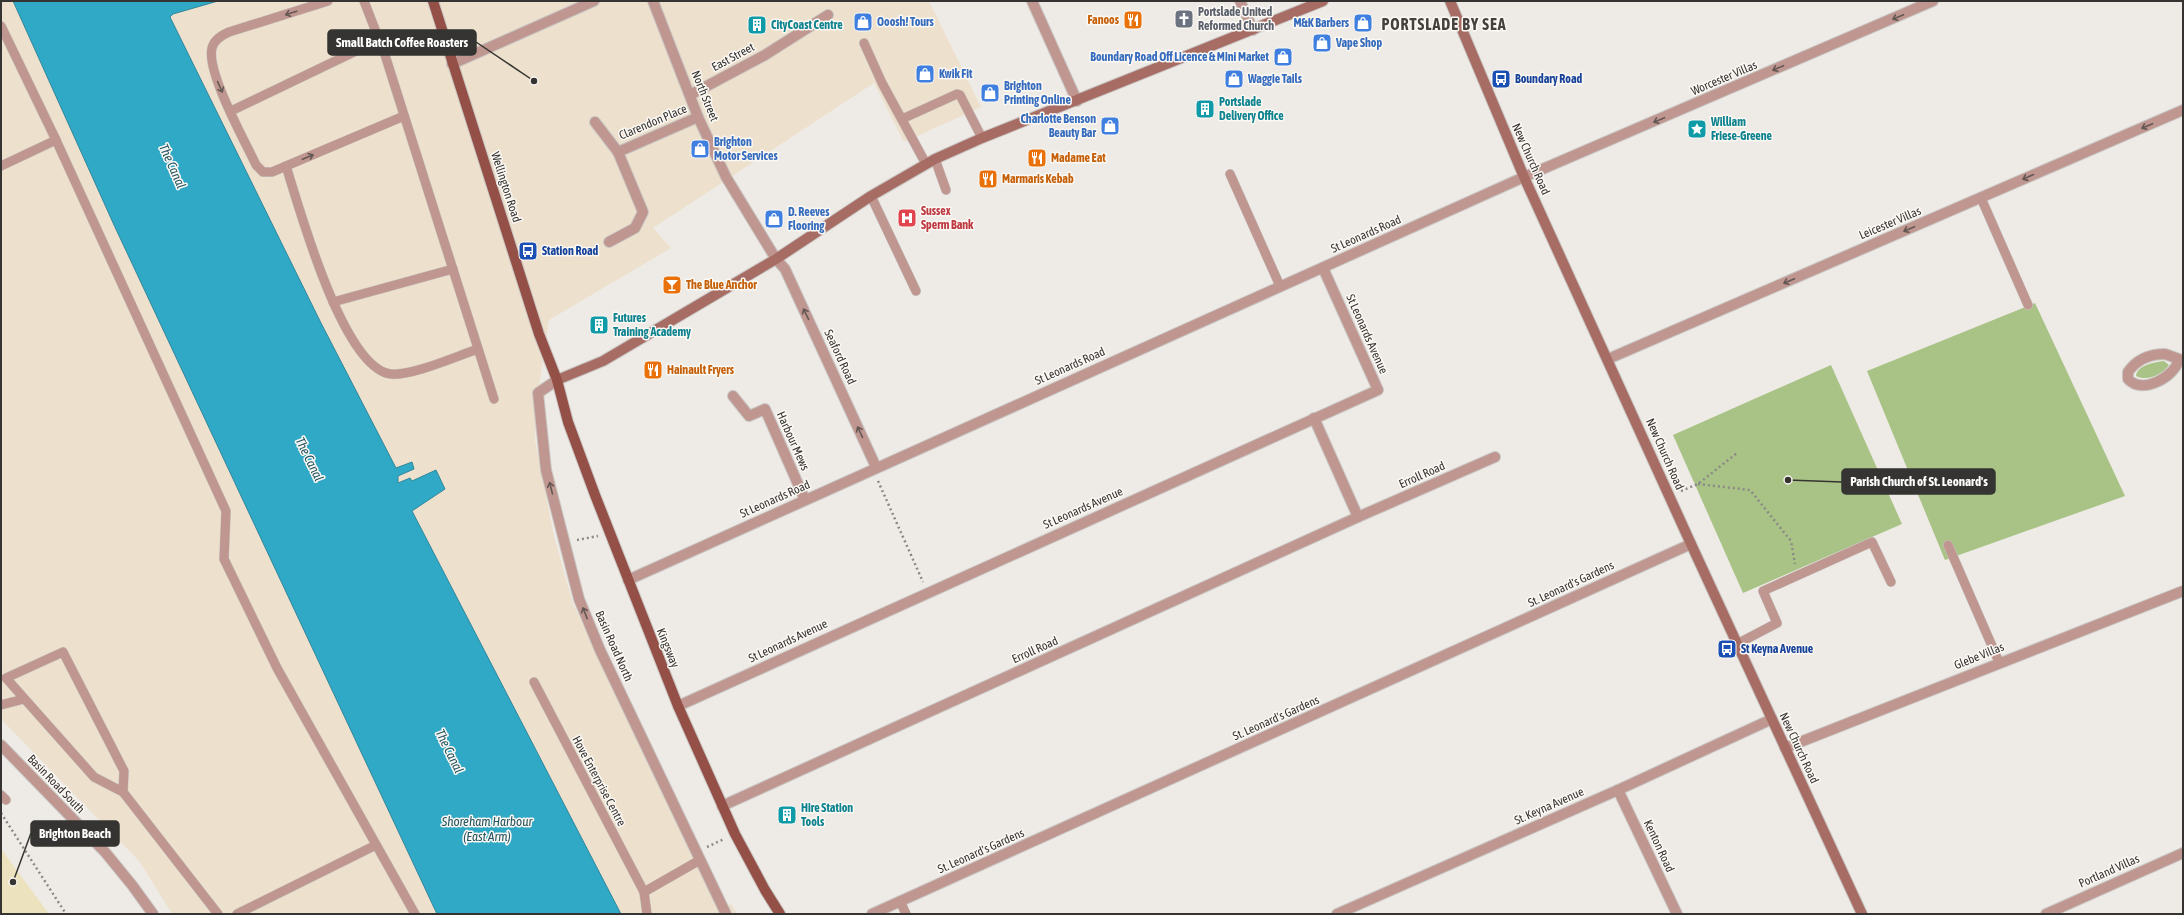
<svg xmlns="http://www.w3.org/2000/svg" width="2184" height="915" viewBox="0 0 2184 915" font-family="'Asap Condensed',sans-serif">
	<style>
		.industrial { fill: #ede0cc }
		.green { fill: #a9c386 }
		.sand { fill: #ece2bd }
		.water { fill: #30a9c7; stroke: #32869a }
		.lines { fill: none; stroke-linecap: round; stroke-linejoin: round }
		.service-casing { stroke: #c9c6c3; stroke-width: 10 }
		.minor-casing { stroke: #c9c6c3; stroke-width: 12 }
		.secondary-casing { stroke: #c9c6c3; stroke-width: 12 }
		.primary-casing { stroke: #c9c6c3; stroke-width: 12 }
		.path { stroke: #8b8986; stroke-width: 2.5; stroke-dasharray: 2 3; stroke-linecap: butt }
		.service { stroke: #bf9790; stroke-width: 9 }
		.minor { stroke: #bf9790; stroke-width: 10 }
		.secondary { stroke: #a76d65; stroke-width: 10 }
		.primary { stroke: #944f46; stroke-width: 10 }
		.oneway { stroke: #655753 }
		.labels { text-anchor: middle; stroke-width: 3; stroke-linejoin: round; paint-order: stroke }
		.worship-label { font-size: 12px; font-weight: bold; fill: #5b616d; stroke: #fcf8f4; text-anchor: start }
		.food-label { font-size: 12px; font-weight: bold; fill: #c56008; stroke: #fcf8f4; text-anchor: start }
		.shop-label { font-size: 12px; font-weight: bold; fill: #366cbe; stroke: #fcf8f4; text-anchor: start }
		.culture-label { font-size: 12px; font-weight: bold; fill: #0d838f; stroke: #fcf8f4; text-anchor: start }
		.street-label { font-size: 12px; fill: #353432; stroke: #fcf8f4 }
		.transit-label { font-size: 12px; font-weight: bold; fill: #164399; stroke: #fcf8f4; text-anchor: start }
		.health-label { font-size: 12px; font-weight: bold; fill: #be3a42; stroke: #fcf8f4; text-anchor: start }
		.water-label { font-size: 13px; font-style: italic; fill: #225360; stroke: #fcf8f4 }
		.district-label { font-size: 16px; font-weight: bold; letter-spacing: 1px; fill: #43403d; stroke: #fcf8f4 }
		.leader { fill: none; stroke: #353432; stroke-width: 1.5 }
		.callout-dot { fill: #353432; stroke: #fcf8f4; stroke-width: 1.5 }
		.callout { fill: #353432; stroke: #353432; stroke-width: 1.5 }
		.callout-label { font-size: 13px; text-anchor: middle; font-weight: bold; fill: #fff }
	</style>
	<rect width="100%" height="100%" fill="#eeebe7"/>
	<!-- industrial -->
	<g class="industrial">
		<polygon points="1,1 13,1 114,225 437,914 172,914 140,862 1,719"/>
		<polygon points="218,1 929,1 981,107 904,142 874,83 653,228 671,248 549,320 538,393 535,440 554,536 573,604 718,911 731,904 738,914 621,914 412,511 445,489 436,470 412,481 397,483 398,476 412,463 396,469 321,323 170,17 173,14"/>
	</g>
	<!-- green -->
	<g class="green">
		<polygon points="2035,303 2125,496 1945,560 1867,371"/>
		<path d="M2164 361 2169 365C2163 374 2147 382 2136 376 2137 365 2155 362 2164 361Z"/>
		<polygon points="1831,365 1902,524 1743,593 1673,435"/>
	</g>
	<!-- sand -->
	<polygon class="sand" points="1,849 49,914 1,914"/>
	<!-- water -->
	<polygon class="water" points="13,1 218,1 173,14 170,17 321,323 396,468 412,462 414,469 398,476 398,483 410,478 412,481 436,470 445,489 412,511 621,914 437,914 114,225"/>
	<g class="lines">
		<defs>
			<g id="service">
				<path d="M328 1 229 32C222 35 214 40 212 48 206 72 245 141 256 165L263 172H272L404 116"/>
				<polyline points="364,1 385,55 494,399"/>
				<polyline points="1,26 56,140"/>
				<polyline points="864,43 882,83 926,164"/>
				<polyline points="231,111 379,40"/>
				<polyline points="902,119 957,94 960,95 982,138"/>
				<polyline points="935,159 946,190"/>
				<polyline points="1,166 56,140 226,511 224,559 277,668 415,914"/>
				<path d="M286 166C299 207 343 369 391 374 412 376 457 356 478 349"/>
				<polyline points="1230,174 1280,286"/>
				<polyline points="871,196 916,291"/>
				<polyline points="1981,198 2028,305"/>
				<polyline points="333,302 453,269"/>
				<polyline points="1948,545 1999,662"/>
				<polyline points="1737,644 1777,623 1763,591 1872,542 1891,582"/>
				<polyline points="534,682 644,892 700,860"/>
				<polyline points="1,705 24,699"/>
				<polyline points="123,792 124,771 63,652 6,678 94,777 123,792 218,914"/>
				<polyline points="1,795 6,800"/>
				<polyline points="644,892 647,914"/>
				<polyline points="900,901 906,914"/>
				<polyline points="237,914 376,845"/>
			</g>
			<g id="minor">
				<polyline points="653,1 698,117 726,177 776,259 785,269 876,467"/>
				<polyline points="1032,1 1077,101"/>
				<polyline points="1240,1 1253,30"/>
				<polyline points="452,64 594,1"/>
				<polyline points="690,95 765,55 828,15"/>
				<polyline points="595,122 618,152 698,117"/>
				<polyline points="609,242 635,228 643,212 618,152"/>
				<path d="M2165 354 2179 359C2175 377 2142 395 2128 379V372C2137 359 2149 354 2165 354Z"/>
				<polyline points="1608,359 2183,110"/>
				<polyline points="557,380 538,393 546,470 579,599 600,650 726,914"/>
				<polyline points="733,396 749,416 765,409 805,500"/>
				<polyline points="1314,418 1358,517"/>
				<polyline points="628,580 1524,177 1933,1"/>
				<polyline points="678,706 1378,390 1323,268"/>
				<polyline points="1,745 105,852 132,885 153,914"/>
				<polyline points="1785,748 2183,591"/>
				<polyline points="1618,790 1677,914"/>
				<polyline points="722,806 1358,517 1495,457"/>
				<polyline points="872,914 1691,544"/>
				<polyline points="1337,914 1618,790 1772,719"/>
				<polyline points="2046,914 2183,853"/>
			</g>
			<g id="secondary">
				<polyline points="1450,1 1524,177 1691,544 1862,914"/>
				<polyline points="557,380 603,361 776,259 871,196 935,159 982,138 1323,1"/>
			</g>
			<polyline id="primary" points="433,1 539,334 557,380 568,422 595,495 678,706 735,834 765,890 780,914"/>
		</defs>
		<!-- service casing -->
		<use href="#service" class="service-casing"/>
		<!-- minor casing -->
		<use href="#minor" class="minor-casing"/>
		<!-- secondary casing -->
		<use href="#secondary" class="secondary-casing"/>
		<!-- primary casing -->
		<use href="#primary" class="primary-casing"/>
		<!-- path -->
		<g class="path">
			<polyline points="878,481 923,582"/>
			<polyline points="1698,484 1750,490 1791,541 1795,564"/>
			<polyline points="1681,491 1698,484 1737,453"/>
			<polyline points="577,540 598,536"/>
			<polyline points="1,813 66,914"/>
			<polyline points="707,847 724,839"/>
		</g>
		<!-- service -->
		<use href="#service" class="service"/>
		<!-- minor -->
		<use href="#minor" class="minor"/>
		<!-- secondary -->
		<use href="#secondary" class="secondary"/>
		<!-- primary -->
		<use href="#primary" class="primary"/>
	</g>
	<!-- one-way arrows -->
	<defs><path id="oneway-shaft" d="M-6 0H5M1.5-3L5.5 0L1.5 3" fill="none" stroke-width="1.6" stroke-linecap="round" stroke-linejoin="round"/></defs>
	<g class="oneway">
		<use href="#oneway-shaft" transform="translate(291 13) rotate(162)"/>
		<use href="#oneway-shaft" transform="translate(1898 17) rotate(157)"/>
		<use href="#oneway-shaft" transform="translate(1778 68) rotate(157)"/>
		<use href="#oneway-shaft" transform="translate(220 87) rotate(66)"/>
		<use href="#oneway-shaft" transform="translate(1659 120) rotate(157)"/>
		<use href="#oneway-shaft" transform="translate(2147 126) rotate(157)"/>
		<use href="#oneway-shaft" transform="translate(308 157) rotate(-23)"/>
		<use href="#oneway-shaft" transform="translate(2028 177) rotate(156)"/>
		<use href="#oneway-shaft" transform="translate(1909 229) rotate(157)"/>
		<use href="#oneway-shaft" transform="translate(1789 281) rotate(157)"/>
		<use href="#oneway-shaft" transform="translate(806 314) rotate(-115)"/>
		<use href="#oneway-shaft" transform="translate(860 432) rotate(-115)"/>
		<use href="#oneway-shaft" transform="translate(551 488) rotate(-104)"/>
		<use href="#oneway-shaft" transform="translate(585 613) rotate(-111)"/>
	</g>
	<!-- icons -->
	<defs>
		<symbol id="church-square" viewBox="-11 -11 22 22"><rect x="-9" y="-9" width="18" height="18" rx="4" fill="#6b7280" stroke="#fcf8f4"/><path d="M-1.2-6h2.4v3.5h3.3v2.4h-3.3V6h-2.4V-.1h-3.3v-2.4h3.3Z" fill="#fff"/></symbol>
		<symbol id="restaurant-square" viewBox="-11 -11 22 22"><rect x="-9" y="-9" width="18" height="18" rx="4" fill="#e8710a" stroke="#fcf8f4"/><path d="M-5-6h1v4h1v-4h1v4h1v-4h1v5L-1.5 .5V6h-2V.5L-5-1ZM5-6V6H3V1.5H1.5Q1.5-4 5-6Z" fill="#fff"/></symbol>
		<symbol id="shop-square" viewBox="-11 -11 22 22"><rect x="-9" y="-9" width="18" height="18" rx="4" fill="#3f7fe0" stroke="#fcf8f4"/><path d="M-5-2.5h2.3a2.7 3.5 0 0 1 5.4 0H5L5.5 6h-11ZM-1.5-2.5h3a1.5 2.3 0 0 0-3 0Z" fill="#fff"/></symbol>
		<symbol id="building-square" viewBox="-11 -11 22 22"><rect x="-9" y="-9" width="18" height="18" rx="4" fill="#0f9aa8" stroke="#fcf8f4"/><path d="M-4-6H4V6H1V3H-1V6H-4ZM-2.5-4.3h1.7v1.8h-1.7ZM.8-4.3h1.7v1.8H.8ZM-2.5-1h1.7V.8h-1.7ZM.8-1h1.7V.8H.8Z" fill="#fff"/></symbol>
		<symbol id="bus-square" viewBox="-11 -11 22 22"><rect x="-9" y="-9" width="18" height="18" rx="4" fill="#1a4fb4" stroke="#fcf8f4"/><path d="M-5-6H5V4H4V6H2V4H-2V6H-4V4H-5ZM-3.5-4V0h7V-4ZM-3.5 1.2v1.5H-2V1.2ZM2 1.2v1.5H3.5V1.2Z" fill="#fff"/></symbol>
		<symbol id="sight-square" viewBox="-11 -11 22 22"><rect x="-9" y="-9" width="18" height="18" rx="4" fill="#0f9aa8" stroke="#fcf8f4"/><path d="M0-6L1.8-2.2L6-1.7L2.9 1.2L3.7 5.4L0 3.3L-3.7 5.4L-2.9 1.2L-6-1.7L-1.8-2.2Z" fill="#fff"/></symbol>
		<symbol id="hospital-square" viewBox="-11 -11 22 22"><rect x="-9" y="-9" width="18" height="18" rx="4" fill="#e0444e" stroke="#fcf8f4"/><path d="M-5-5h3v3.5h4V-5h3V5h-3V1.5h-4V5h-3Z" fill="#fff"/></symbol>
		<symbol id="bar-square" viewBox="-11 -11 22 22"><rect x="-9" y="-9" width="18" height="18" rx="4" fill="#e8710a" stroke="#fcf8f4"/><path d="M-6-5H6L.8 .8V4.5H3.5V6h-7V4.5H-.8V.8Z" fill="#fff"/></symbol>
	</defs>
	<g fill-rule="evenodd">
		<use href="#church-square" x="1173" y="8" width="22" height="22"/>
		<use href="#restaurant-square" x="1122" y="9" width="22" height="22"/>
		<use href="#shop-square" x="852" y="11" width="22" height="22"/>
		<use href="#shop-square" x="1352" y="12" width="22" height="22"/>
		<use href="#building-square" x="746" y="14" width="22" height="22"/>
		<use href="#shop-square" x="1311" y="32" width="22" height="22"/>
		<use href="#shop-square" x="1272" y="46" width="22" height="22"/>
		<use href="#shop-square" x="914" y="63" width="22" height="22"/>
		<use href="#shop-square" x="1223" y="68" width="22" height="22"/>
		<use href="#bus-square" x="1490" y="68" width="22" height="22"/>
		<use href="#shop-square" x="979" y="82" width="22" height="22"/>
		<use href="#building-square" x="1194" y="98" width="22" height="22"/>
		<use href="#shop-square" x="1099" y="115" width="22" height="22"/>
		<use href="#sight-square" x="1686" y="118" width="22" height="22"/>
		<use href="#shop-square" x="689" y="138" width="22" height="22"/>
		<use href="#restaurant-square" x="1026" y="147" width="22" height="22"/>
		<use href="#restaurant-square" x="977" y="168" width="22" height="22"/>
		<use href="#hospital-square" x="896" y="207" width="22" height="22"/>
		<use href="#shop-square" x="763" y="208" width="22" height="22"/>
		<use href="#bus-square" x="517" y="240" width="22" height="22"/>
		<use href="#bar-square" x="661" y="274" width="22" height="22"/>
		<use href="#building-square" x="588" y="314" width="22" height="22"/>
		<use href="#restaurant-square" x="642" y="359" width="22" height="22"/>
		<use href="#bus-square" x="1716" y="638" width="22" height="22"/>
		<use href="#building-square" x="776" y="804" width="22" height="22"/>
	</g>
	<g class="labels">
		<!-- worship labels -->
		<g class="worship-label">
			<text x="1198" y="16">Portslade United<tspan x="1198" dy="14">Reformed Church</tspan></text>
		</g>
		<!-- food labels -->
		<g class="food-label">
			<text x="1119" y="24" text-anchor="end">Fanoos</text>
			<text x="1051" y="162">Madame Eat</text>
			<text x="1002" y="183">Marmaris Kebab</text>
			<text x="686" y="289">The Blue Anchor</text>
			<text x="667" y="374">Hainault Fryers</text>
		</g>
		<!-- shop labels -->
		<g class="shop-label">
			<text x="877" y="26">Ooosh! Tours</text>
			<text x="1349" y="27" text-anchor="end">M&amp;K Barbers</text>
			<text x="1336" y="47">Vape Shop</text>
			<text x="1269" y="61" text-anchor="end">Boundary Road Off Licence &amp; Mini Market</text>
			<text x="939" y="78">Kwik Fit</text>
			<text x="1248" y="83">Waggie Tails</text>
			<text x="1004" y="90">Brighton<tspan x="1004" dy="14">Printing Online</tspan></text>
			<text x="1096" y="123" text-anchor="end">Charlotte Benson<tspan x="1096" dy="14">Beauty Bar</tspan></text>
			<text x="714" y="146">Brighton<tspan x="714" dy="14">Motor Services</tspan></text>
			<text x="788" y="216">D. Reeves<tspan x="788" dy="14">Flooring</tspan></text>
		</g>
		<!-- culture labels -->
		<g class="culture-label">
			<text x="771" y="29">CityCoast Centre</text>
			<text x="1219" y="106">Portslade<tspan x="1219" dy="14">Delivery Office</tspan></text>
			<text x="1711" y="126">William<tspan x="1711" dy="14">Friese-Greene</tspan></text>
			<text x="613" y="322">Futures<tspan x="613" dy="14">Training Academy</tspan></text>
			<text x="801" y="812">Hire Station<tspan x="801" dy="14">Tools</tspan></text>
		</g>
		<!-- street labels -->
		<g class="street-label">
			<text transform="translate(733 57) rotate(-28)" y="4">East Street</text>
			<text transform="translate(1724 78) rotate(-23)" y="4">Worcester Villas</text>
			<text transform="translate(705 96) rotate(68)" y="4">North Street</text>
			<text transform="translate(653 122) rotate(-23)" y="4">Clarendon Place</text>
			<text transform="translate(1531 159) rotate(66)" y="4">New Church Road</text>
			<text transform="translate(506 187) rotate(72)" y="4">Wellington Road</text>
			<text transform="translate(1890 223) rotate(-23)" y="4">Leicester Villas</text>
			<text transform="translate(1366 234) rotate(-24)" y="4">St Leonards Road</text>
			<text transform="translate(1367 334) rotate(66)" y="4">St Leonards Avenue</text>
			<text transform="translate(840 357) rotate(65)" y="4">Seaford Road</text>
			<text transform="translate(1070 366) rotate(-24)" y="4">St Leonards Road</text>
			<text transform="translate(793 441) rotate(66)" y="4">Harbour Mews</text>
			<text transform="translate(1665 454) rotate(66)" y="4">New Church Road</text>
			<text transform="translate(1422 475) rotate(-24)" y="4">Erroll Road</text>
			<text transform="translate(775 499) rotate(-24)" y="4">St Leonards Road</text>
			<text transform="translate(1083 508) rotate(-24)" y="4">St Leonards Avenue</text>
			<text transform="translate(1571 584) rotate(-25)" y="4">St. Leonard's Gardens</text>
			<text transform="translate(788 641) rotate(-25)" y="4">St Leonards Avenue</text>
			<text transform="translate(614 646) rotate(66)" y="4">Basin Road North</text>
			<text transform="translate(668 648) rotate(68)" y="4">Kingsway</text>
			<text transform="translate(1035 650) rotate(-24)" y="4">Erroll Road</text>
			<text transform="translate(1979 656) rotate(-22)" y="4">Glebe Villas</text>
			<text transform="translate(1276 718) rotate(-24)" y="4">St. Leonard's Gardens</text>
			<text transform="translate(1799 748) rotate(65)" y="4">New Church Road</text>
			<text transform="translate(599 781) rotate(62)" y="4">Hove Enterprise Centre</text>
			<text transform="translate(56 784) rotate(46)" y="4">Basin Road South</text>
			<text transform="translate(1549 806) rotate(-24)" y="4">St. Keyna Avenue</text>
			<text transform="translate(1659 846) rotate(65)" y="4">Kenton Road</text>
			<text transform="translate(981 851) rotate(-24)" y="4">St. Leonard's Gardens</text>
			<text transform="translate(2109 871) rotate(-24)" y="4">Portland Villas</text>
		</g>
		<!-- transit labels -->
		<g class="transit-label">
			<text x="1515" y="83">Boundary Road</text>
			<text x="542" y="255">Station Road</text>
			<text x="1741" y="653">St Keyna Avenue</text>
		</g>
		<!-- health labels -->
		<g class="health-label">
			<text x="921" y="215">Sussex<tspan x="921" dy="14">Sperm Bank</tspan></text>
		</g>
		<!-- water labels -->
		<g class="water-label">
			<text transform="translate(173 166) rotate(66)" y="5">The Canal</text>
			<text transform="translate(310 459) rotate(64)" y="5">The Canal</text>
			<text transform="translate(450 751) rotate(64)" y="5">The Canal</text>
			<text x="487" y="826">Shoreham Harbour<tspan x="487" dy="15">(East Arm)</tspan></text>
		</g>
		<!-- district labels -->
		<g class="district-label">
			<text x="1444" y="30">PORTSLADE BY SEA</text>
		</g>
	</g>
	<!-- callouts -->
	<path class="leader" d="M534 81L476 42M1788 480L1842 482M13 882L31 833"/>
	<g class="callout-dot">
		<circle cx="534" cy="81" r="4"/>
		<circle cx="1788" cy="480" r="4"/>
		<circle cx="13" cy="882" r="4"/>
	</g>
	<g class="callout">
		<rect x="328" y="30" width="148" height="25" rx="4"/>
		<rect x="1842" y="469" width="153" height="25" rx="4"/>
		<rect x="31" y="821" width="88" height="25" rx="4"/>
	</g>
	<g class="callout-label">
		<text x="402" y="47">Small Batch Coffee Roasters</text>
		<text x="1919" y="486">Parish Church of St. Leonard's</text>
		<text x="75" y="838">Brighton Beach</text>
	</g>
	<!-- border -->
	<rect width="2184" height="915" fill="none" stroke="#353432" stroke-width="4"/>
</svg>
